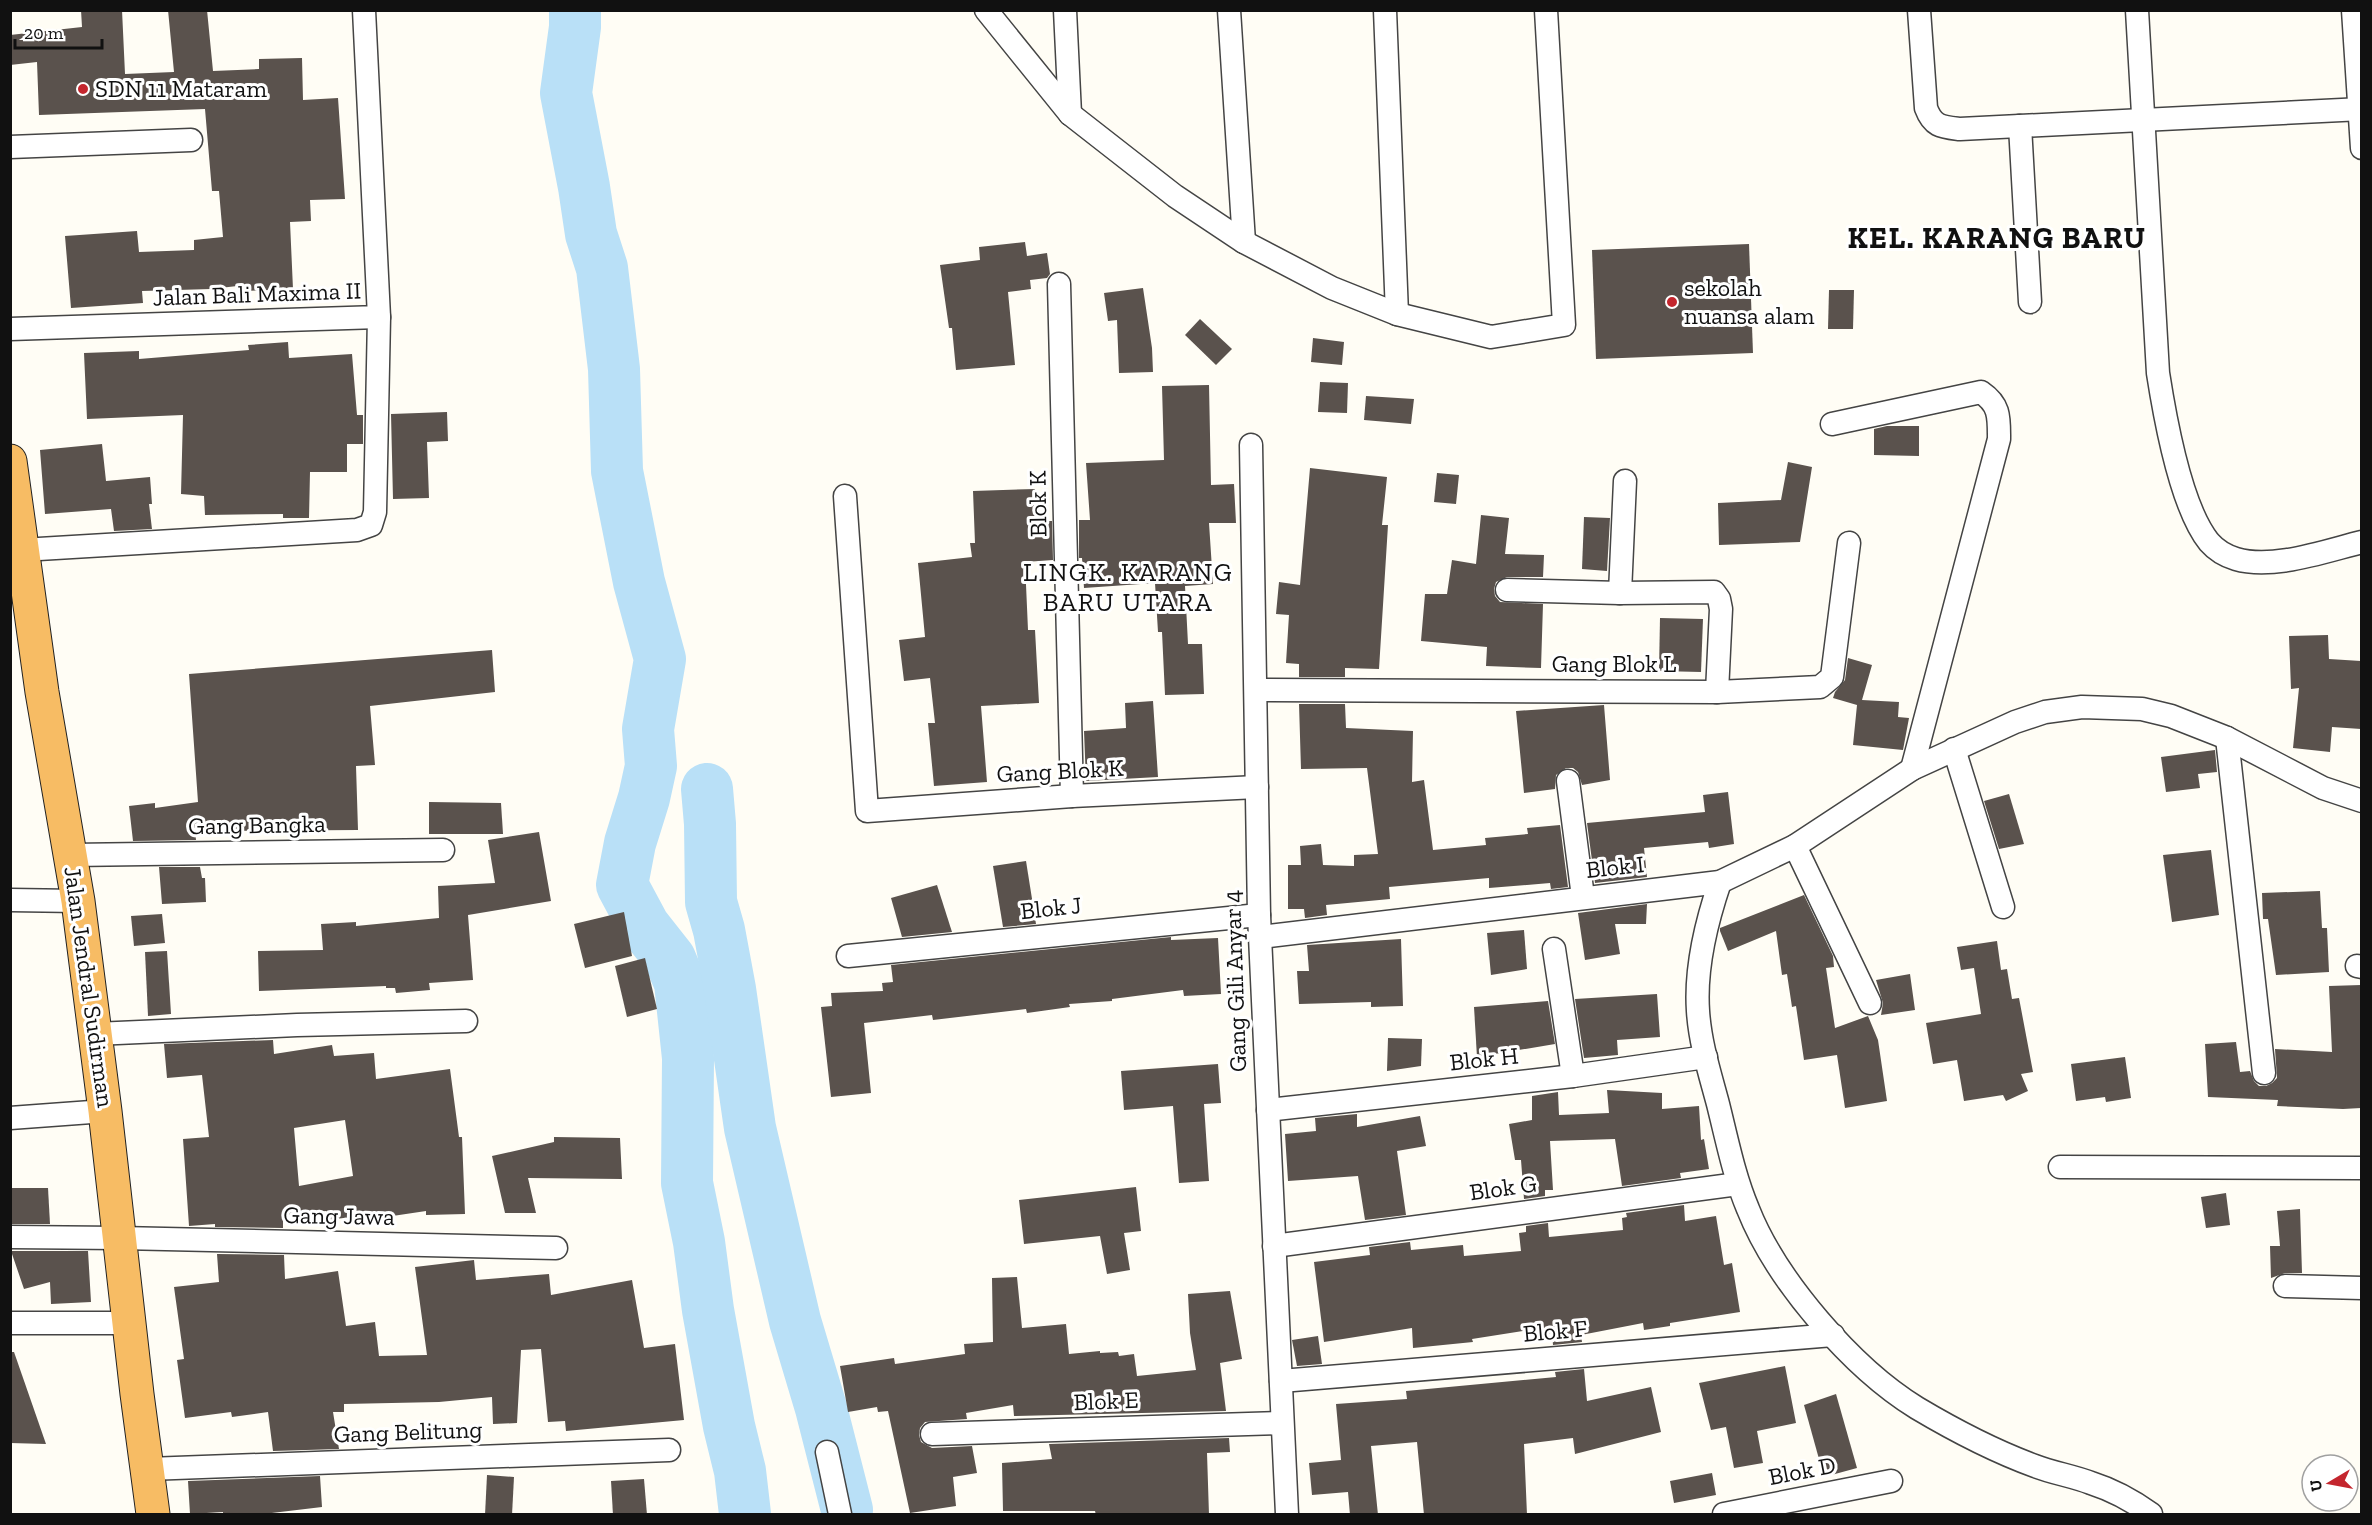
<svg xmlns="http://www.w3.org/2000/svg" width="2372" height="1525" viewBox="0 0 2372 1525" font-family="'Zilla Slab',serif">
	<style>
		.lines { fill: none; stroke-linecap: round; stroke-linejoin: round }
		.river { stroke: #b9e0f7; stroke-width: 52 }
		.building { fill: #5a524d; fill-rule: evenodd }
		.minor-casing { stroke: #444; stroke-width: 25 }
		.trunk-casing { stroke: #222; stroke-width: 35 }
		.minor { stroke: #fff; stroke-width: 22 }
		.trunk { stroke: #f7bc64; stroke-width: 33 }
		.poi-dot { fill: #c4262e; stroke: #fff; stroke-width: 2 }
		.labels { text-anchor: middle; stroke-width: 6; stroke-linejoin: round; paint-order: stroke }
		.poi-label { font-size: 24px; fill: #111; stroke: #fff; text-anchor: start }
		.street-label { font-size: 24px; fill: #111; stroke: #fff }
		.neighbourhood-label { font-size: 26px; letter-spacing: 1.5px; fill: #111; stroke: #fff }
		.district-label { font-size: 30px; font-weight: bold; letter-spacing: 1.5px; fill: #111; stroke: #fff }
	</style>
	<rect width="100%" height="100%" fill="#fffdf5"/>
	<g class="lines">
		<!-- river -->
		<g class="river">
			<polyline points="575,10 575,27 566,93 584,187 591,234 602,268 614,369 617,471 639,582 660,659 648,729 651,766 644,798 630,843 622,885 644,926 670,959 680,983 688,1058 687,1183 699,1242 708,1310 729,1426 740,1471 745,1514"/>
			<polyline points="707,789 710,824 711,902 719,930 730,989 750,1128 795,1321 821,1408 847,1510"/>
		</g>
	</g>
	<!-- building -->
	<g class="building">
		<polygon points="81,10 122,10 125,74 174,72 168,10 207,10 213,71 259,69 259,59 302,58 303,100 338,98 345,199 310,200 311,221 290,222 293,289 246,291 246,285 211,289 142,291 143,303 71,308 65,236 137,231 139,252 194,250 194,240 223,237 219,191 212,191 205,109 39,115 37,62 10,65 10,35 82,27"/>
		<polygon points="1025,242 1027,256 1047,253 1050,274 1047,278 1030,280 1031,289 1008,292 1015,365 956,370 952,328 949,328 940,265 980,260 979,247"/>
		<polygon points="1749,244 1753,353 1596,359 1592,250"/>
		<polygon points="1143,288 1152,348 1153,372 1119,373 1117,320 1108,321 1104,293"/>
		<polygon points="1829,290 1854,290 1853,329 1828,329"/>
		<polygon points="1200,319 1232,349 1216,365 1185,335"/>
		<polygon points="1313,338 1344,342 1342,365 1311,362"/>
		<polygon points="288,342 289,358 352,354 357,415 363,415 363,444 347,444 347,472 310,472 309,518 283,518 283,514 205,515 204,496 181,494 183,415 87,419 84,353 139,351 139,359 249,350 248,345"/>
		<polygon points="1320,382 1348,383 1347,413 1318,412"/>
		<polygon points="1209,385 1211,485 1234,484 1236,523 1209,523 1213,584 1185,586 1188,644 1202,644 1204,694 1165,695 1162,632 1158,632 1155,583 1084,588 1082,558 1079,558 1079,520 1090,520 1086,463 1164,460 1162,386"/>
		<polygon points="1366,396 1414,399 1411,424 1364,420"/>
		<polygon points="447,412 448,441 427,442 429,498 393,499 391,414"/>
		<polygon points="1887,426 1919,426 1919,456 1874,455 1874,429"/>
		<polygon points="102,444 106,481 150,477 152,504 149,504 152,529 114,531 111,509 45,514 40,450"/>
		<polygon points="1788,462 1812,467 1800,542 1719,545 1718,503 1781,500"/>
		<polygon points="1310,468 1387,477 1382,525 1388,525 1379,669 1345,668 1345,677 1299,677 1299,664 1286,663 1289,615 1276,614 1279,582 1300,585"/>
		<polygon points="1437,473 1459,475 1456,504 1434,502"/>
		<polygon points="1035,489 1037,521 1052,521 1053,560 1025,562 1028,630 1035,630 1039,703 981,706 987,782 934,786 928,723 935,723 930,678 904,681 899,640 925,637 918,563 972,557 970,543 975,543 973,491"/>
		<polygon points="1481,515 1509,518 1505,554 1544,555 1543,577 1507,577 1496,582 1494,589 1495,596 1500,602 1543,604 1541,668 1486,666 1487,647 1421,641 1425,594 1447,594 1452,560 1476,564"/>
		<polygon points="1584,517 1610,518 1607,571 1582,569"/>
		<polygon points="1660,618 1703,619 1701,672 1659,671"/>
		<polygon points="2328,635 2329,659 2361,661 2361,729 2332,727 2330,752 2293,748 2299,688 2291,689 2289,636"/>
		<polygon points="492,650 495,692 370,706 375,765 356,766 358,830 195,831 196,840 133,841 129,806 155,803 155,808 198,802 189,674"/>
		<polygon points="1848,658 1872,665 1862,700 1899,702 1898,717 1909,718 1903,750 1853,745 1857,705 1833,698 1835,692 1845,680"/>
		<polygon points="1153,701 1158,777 1086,781 1084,731 1126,728 1125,703"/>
		<polygon points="1299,704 1345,704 1346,728 1413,731 1412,782 1424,780 1433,850 1486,845 1485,838 1528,834 1527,828 1560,825 1568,887 1551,889 1550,883 1489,888 1489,878 1389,887 1390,899 1326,905 1327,915 1305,918 1304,909 1288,909 1288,865 1301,865 1300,846 1321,844 1323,865 1354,866 1354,855 1378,854 1367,768 1301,769"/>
		<polygon points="1604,705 1610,780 1582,785 1578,772 1573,768 1566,768 1556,775 1555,789 1524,793 1516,711"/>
		<polygon points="2215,750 2217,772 2198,774 2200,788 2166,792 2161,757"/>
		<polygon points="1728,792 1734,844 1709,848 1708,842 1644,848 1647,877 1595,883 1587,823 1705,812 1703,795"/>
		<polygon points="2009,794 2024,844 1999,849 1984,801"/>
		<polygon points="429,802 501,803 503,834 429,834"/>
		<polygon points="539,832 551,901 468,915 473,980 429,983 430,990 396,993 395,988 386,988 386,986 259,991 258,951 323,950 321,924 356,922 356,926 439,918 438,886 495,883 488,840"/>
		<polygon points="2211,850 2219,915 2172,922 2163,855"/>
		<polygon points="1026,861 1036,924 1003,927 993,866"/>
		<polygon points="159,867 200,867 202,878 205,878 206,902 162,904"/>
		<polygon points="937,885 952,932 902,937 891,898"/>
		<polygon points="2320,891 2322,928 2327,928 2329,972 2276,975 2268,919 2263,919 2262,893"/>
		<polygon points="1804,895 1833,956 1834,967 1826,968 1835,1028 1868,1016 1878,1040 1887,1101 1845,1108 1837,1055 1804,1060 1796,1006 1792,1007 1787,974 1782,975 1776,931 1728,951 1720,931 1720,928"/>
		<polygon points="1647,904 1646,924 1615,924 1620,954 1585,960 1578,913"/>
		<polygon points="624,912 632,956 585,968 574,924"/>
		<polygon points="162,914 165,943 134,946 131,916"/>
		<polygon points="1524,930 1527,969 1491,975 1487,933"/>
		<polygon points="1171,937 1171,940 1218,938 1221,994 1184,996 1183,990 1112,999 1112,1001 1069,1004 1070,1007 1027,1013 1026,1009 933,1020 932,1015 864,1023 871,1093 831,1097 821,1007 832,1006 831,993 883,991 882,983 893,982 891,965"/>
		<polygon points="1401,939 1403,1006 1371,1007 1371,1002 1299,1004 1297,971 1309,971 1307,945"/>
		<polygon points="1997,941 2001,970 2007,969 2012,999 2019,998 2033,1072 2021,1074 2028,1091 2006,1101 2003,1095 1964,1101 1957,1060 1933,1064 1926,1023 1981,1014 1974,968 1961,970 1957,947"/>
		<polygon points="167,951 171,1014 148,1016 145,952"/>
		<polygon points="645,958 657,1009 627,1017 615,966"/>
		<polygon points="1910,974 1915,1010 1881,1015 1883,1003 1876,980"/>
		<polygon points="2361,985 2361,1108 2343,1109 2277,1106 2278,1100 2208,1097 2205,1044 2236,1042 2240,1072 2250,1071 2254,1081 2259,1086 2266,1086 2272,1083 2277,1078 2275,1049 2332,1052 2329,986"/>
		<polygon points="1657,994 1660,1037 1617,1040 1618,1055 1584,1058 1575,999"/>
		<polygon points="1548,1001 1555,1044 1477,1057 1474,1007"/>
		<polygon points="1388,1038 1422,1039 1421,1066 1387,1071"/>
		<path d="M273 1040 274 1054 332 1045 334 1056 374 1053 376 1079 450 1069 459 1137H462L465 1214 426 1215V1211L359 1221V1216L328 1220 326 1211 283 1215V1228L215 1227V1224L189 1226 183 1139 209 1137 202 1075 167 1078 164 1044ZM345 1120 353 1176 299 1186 294 1128Z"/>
		<polygon points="2125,1057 2131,1098 2106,1102 2105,1097 2076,1101 2071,1064"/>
		<polygon points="1218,1064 1221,1103 1204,1104 1209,1181 1179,1183 1173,1106 1124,1110 1121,1071"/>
		<polygon points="1607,1090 1662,1093 1662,1109 1699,1106 1701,1140 1704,1139 1709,1169 1680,1173 1681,1178 1622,1186 1615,1139 1550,1141 1553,1190 1545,1190 1545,1196 1524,1199 1521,1160 1515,1160 1509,1124 1532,1120 1532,1096 1558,1092 1559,1115 1609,1113"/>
		<polygon points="1357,1114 1357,1127 1420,1116 1426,1146 1397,1151 1406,1215 1365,1220 1358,1176 1288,1181 1285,1134 1316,1131 1315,1118"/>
		<polygon points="554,1137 620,1138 622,1179 528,1178 536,1213 505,1213 492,1156 554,1142"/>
		<polygon points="1136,1187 1141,1231 1124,1233 1130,1270 1107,1274 1100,1236 1024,1244 1019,1200"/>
		<polygon points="10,1188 48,1188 50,1224 10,1224"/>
		<polygon points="2226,1193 2230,1225 2206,1228 2201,1197"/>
		<polygon points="1684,1205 1685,1221 1716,1216 1724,1265 1732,1263 1740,1312 1670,1323 1670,1326 1644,1330 1643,1323 1581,1335 1582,1342 1553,1345 1552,1333 1530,1335 1529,1330 1472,1339 1473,1342 1413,1348 1412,1328 1324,1342 1314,1262 1370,1255 1369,1247 1410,1242 1411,1250 1463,1245 1464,1256 1521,1251 1519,1233 1526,1232 1526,1226 1548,1223 1549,1237 1623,1230 1622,1218 1627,1217 1626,1213"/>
		<polygon points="2300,1209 2302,1273 2285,1273 2271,1278 2270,1246 2280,1246 2277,1211"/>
		<polygon points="11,1251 88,1251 91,1302 51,1304 50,1282 24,1289"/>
		<polygon points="217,1254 284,1255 285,1279 338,1271 346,1326 375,1322 379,1356 427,1355 415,1267 474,1260 476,1280 549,1274 551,1295 632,1280 644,1348 675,1344 684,1420 566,1431 565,1421 548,1422 541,1349 521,1350 517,1423 493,1424 492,1397 439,1402 344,1404 344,1412 333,1412 339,1449 273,1451 268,1412 232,1417 231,1412 185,1418 177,1360 184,1359 174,1287 219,1282"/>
		<polygon points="1017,1277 1022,1328 1066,1324 1069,1354 1100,1351 1100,1353 1118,1352 1119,1356 1134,1354 1137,1376 1196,1370 1190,1333 1188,1294 1230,1291 1242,1359 1220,1363 1226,1411 1014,1416 1013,1405 966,1413 967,1419 925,1422 920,1428 919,1435 921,1442 932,1448 972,1446 977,1473 953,1477 956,1506 910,1513 888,1411 878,1412 877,1407 848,1412 840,1366 894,1358 895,1364 965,1354 964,1344 993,1342 992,1278"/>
		<polygon points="1318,1336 1322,1364 1297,1366 1292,1340"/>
		<polygon points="10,1352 14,1352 46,1444 10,1443"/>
		<polygon points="1785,1366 1796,1423 1757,1431 1763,1463 1734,1468 1726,1427 1711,1430 1699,1383"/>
		<polygon points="1584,1369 1587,1401 1651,1387 1661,1432 1575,1454 1573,1438 1524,1444 1527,1515 1424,1515 1417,1442 1371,1446 1378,1515 1350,1515 1348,1492 1312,1495 1309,1463 1341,1460 1336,1404 1407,1399 1406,1391 1556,1377 1555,1372"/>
		<polygon points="1836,1394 1857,1468 1824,1477 1804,1405"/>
		<polygon points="1229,1438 1230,1452 1207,1453 1209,1515 1096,1515 1095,1511 1003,1511 1002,1463 1052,1459 1049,1444"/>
		<polygon points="1712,1473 1716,1495 1674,1503 1670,1481"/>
		<polygon points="487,1475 514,1477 512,1515 485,1515"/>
		<polygon points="320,1476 322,1507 255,1515 223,1515 223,1512 190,1514 188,1481"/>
		<polygon points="644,1479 647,1515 613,1515 611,1481"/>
	</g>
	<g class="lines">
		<defs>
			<g id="minor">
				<polyline points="986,10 1070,114 1175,196 1244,242 1332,288 1397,314 1491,337 1564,325 1546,10"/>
				<polyline points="1065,10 1070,114"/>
				<polyline points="1229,10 1244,242"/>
				<polyline points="1385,10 1397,314"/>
				<path d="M1919 10 1926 108C1933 127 1942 127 1960 129L2362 109"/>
				<path d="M2137 10 2158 373C2165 418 2181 507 2209 542 2216 550 2226 556 2236 559 2273 570 2325 551 2362 542"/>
				<polyline points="2353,10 2362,148"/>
				<polyline points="2020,126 2030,302"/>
				<polyline points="10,147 191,140"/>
				<polyline points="1059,284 1072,796"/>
				<polyline points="10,329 379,317 364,10"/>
				<path d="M1832 424 1981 392C2000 405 1999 417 1999 439L1912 769"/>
				<polyline points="1251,445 1259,915 1287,1514"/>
				<polyline points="845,496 867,811 1072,796 1257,787"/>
				<polyline points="22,550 357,530 371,525 375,512 379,317"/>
				<polyline points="1507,590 1620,593 1714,592 1719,599 1721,609 1717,692"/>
				<polyline points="1620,593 1625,481"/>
				<polyline points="1256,690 1717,692 1820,687 1832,677 1849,543"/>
				<polyline points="2227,738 2264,1073"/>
				<polyline points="1954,749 2003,907"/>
				<polyline points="1568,781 1583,897"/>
				<polyline points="1795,846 1870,1003"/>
				<polyline points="71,855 443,850"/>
				<path d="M1720 882C1706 923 1695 968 1698 1011 1700 1043 1710 1074 1718 1104 1727 1140 1734 1176 1748 1209 1776 1280 1852 1368 1917 1408 1954 1430 1994 1451 2035 1466 2053 1473 2073 1476 2091 1483 2113 1490 2133 1501 2151 1514"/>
				<polyline points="10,900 78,901"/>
				<polyline points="1261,937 1720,882 1795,846 1912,769 2015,722 2045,712 2082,707 2142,709 2171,716 2227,738 2323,788 2362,801"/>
				<polyline points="1554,949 1573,1076"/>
				<polyline points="848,956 1259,915"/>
				<polyline points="2357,966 2362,967"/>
				<polyline points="95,1034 297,1025 466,1021"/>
				<polyline points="1268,1110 1573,1076 1706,1057"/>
				<polyline points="10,1118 105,1111"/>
				<polyline points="2060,1167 2362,1168"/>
				<polyline points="10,1237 120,1238 556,1248"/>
				<polyline points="1274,1246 1738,1184"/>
				<polyline points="2285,1286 2362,1288"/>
				<polyline points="10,1323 129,1323"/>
				<polyline points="1281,1381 1833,1335"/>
				<polyline points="932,1434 1282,1423"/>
				<polyline points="827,1452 840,1514"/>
				<polyline points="148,1469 669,1450"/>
				<polyline points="1724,1514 1891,1481"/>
			</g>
			<polyline id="trunk" points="10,461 42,692 78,901 105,1111 137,1394 153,1514"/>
		</defs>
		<!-- minor casing -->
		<use href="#minor" class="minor-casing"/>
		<!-- trunk casing -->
		<use href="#trunk" class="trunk-casing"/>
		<!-- minor -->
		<use href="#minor" class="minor"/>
		<!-- trunk -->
		<use href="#trunk" class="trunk"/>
	</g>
	<!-- markers -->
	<g class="poi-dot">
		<circle cx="83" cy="89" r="6"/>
		<circle cx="1672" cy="302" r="6"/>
	</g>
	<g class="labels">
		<!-- poi labels -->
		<g class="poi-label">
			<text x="95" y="97">SDN 11 Mataram</text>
			<text x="1684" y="296">sekolah<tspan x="1684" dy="28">nuansa alam</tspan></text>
		</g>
		<!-- street labels -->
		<g class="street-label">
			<text transform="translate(257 294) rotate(-2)" y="8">Jalan Bali Maxima II</text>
			<text transform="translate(1038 504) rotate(-91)" y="8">Blok K</text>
			<text x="1614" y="672">Gang Blok L</text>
			<text transform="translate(1060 771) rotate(-3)" y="8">Gang Blok K</text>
			<text transform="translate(257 825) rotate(-1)" y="8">Gang Bangka</text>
			<text transform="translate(1615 867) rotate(-6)" y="8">Blok I</text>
			<text transform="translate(1051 908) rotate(-6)" y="8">Blok J</text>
			<text transform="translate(1235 981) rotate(-92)" y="8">Gang Gili Anyar 4</text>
			<text transform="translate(89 987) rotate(82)" y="8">Jalan Jendral Sudirman</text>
			<text transform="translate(1484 1059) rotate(-6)" y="8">Blok H</text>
			<text transform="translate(1503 1188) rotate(-8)" y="8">Blok G</text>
			<text transform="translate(339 1216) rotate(1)" y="8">Gang Jawa</text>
			<text transform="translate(1555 1331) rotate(-5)" y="8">Blok F</text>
			<text transform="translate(1106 1401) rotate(-2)" y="8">Blok E</text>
			<text transform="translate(408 1432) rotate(-2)" y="8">Gang Belitung</text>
			<text transform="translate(1802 1471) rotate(-11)" y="8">Blok D</text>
		</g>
		<!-- neighbourhood labels -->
		<g class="neighbourhood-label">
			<text x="1128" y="581">LINGK. KARANG<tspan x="1128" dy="30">BARU UTARA</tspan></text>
		</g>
		<!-- district labels -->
		<g class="district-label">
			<text x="1997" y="248">KEL. KARANG BARU</text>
		</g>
	</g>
	<!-- border -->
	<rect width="2372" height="1525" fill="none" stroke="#111111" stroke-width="24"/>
	<!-- north arrow -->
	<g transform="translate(2330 1483) rotate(260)"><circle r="28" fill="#ffffff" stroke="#a0a0a0" stroke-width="1.5"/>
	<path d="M0-4.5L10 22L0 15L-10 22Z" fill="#c4262e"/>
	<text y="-9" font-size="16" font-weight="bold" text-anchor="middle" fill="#111111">U</text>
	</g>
	<!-- scale -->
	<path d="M15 39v9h87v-9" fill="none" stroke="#111111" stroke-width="3"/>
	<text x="24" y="39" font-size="18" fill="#111111" stroke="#ffffff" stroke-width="4.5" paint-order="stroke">20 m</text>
</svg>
